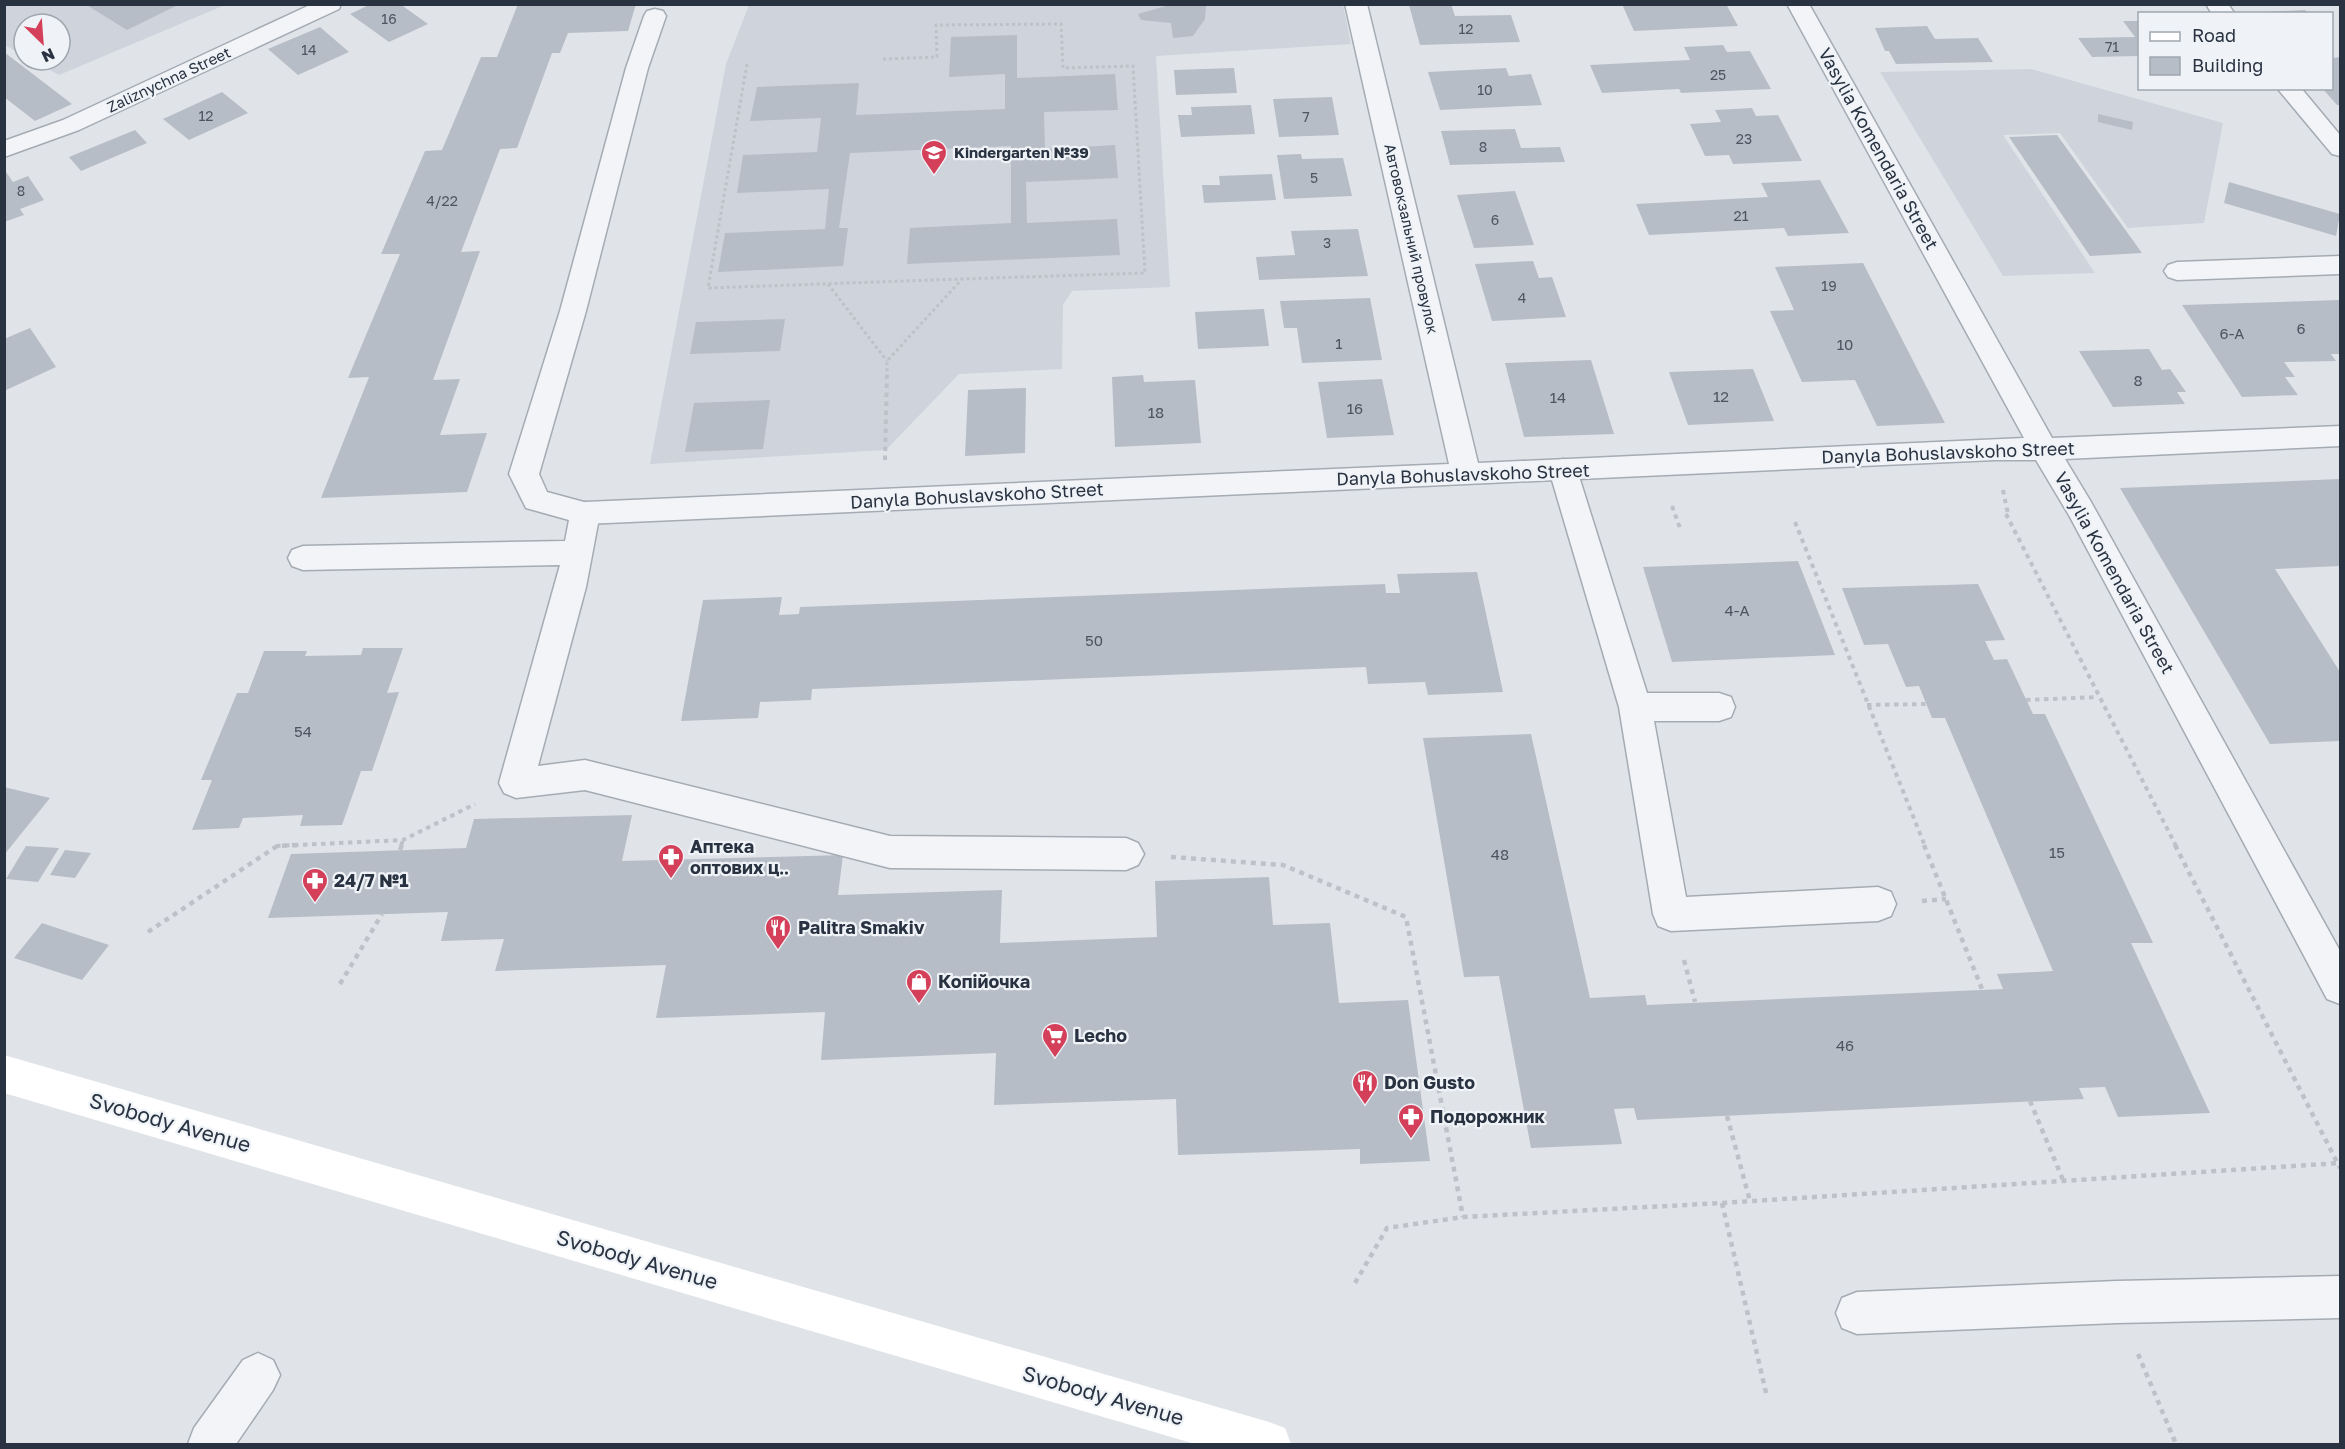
<svg xmlns="http://www.w3.org/2000/svg" width="2345" height="1449" viewBox="0 0 2345 1449" font-family="'Golos Text',sans-serif">
	<style>
		.built { fill: #ced3dc }
		.building { fill: #b7bdc6 }
		.lines { fill: none; stroke-linecap: round; stroke-linejoin: round }
		.lane-casing { stroke: #a5abb3; stroke-width: 3 }
		.street-casing { stroke: #a5abb3; stroke-width: 3 }
		.path-far2 { stroke: #bec2c8; stroke-width: 3; stroke-dasharray: 3 3; stroke-linecap: butt }
		.path-far1 { stroke: #bec2c8; stroke-width: 4; stroke-dasharray: 4.5 4.5; stroke-linecap: butt }
		.path { stroke: #bec2c8; stroke-width: 4.5; stroke-dasharray: 5 5; stroke-linecap: butt }
		.lane { fill: #f3f4f8; fill-rule: evenodd }
		.street { fill: #f3f4f8; fill-rule: evenodd }
		.secondary { fill: #fff; fill-rule: evenodd }
		.labels { text-anchor: middle; stroke-width: 4.5; stroke-linejoin: round; paint-order: stroke }
		.far-number-label { font-size: 14px; fill: #4c5562 }
		.far-street-label { font-size: 15px; fill: #283241; stroke: #eff3f7 }
		.far-poi-label { font-size: 15px; font-weight: bold; fill: #283241; stroke: #eff3f7; text-anchor: start }
		.number-label { font-size: 15px; fill: #4c5562 }
		.street-label { font-size: 18px; fill: #283241; stroke: #eff3f7 }
		.poi-label { font-size: 18px; font-weight: bold; fill: #283241; stroke: #eff3f7; text-anchor: start }
		.near-street-label { font-size: 21px; fill: #283241; stroke: #eff3f7 }
	</style>
	<rect width="100%" height="100%" fill="#e0e4e9"/>
	<!-- built -->
	<g class="built">
		<polygon points="4,5 225,5 59,75 32,60 60,60 60,24 24,24 24,56 5,45"/>
		<polygon points="749,5 1343,5 1351,44 1156,56 1170,287 1072,291 1063,305 1062,369 959,374 886,450 650,464 726,64"/>
		<polygon points="2031,69 2223,123 2204,223 2128,228 2060,133 2003,135 2095,273 2003,276 1880,72"/>
	</g>
	<!-- building -->
	<g class="building">
		<polygon points="85,4 180,4 127,30"/>
		<polygon points="371,4 400,4 428,24 389,42 350,14"/>
		<polygon points="518,4 636,4 628,31 568,33 560,53 552,53 517,148 500,149 461,252 480,251 433,380 460,379 440,435 487,433 467,492 321,498 369,377 348,378 400,254 381,254 425,151 442,150 481,57 497,57"/>
		<polygon points="1173,4 1206,6 1205,19 1193,36 1173,38 1171,23 1141,20 1138,14"/>
		<polygon points="1451,4 1455,16 1511,15 1520,42 1420,45 1409,5"/>
		<polygon points="1622,4 1726,4 1738,26 1634,31"/>
		<polygon points="2305,10 2309,14 2264,14 2264,12"/>
		<polygon points="2123,21 2139,21 2139,56 2092,57 2078,38 2135,37"/>
		<polygon points="1927,26 1935,39 1978,38 1993,62 1896,64 1889,51 1885,51 1875,28"/>
		<polygon points="320,27 349,52 298,75 268,49"/>
		<polygon points="1017,35 1017,78 1115,74 1118,110 1044,112 1045,149 1115,145 1118,178 1026,182 1027,223 1117,219 1120,255 907,264 910,228 1011,223 1011,146 850,153 839,228 848,228 843,266 718,272 725,233 825,229 829,189 737,193 743,155 817,152 821,118 750,121 757,87 859,83 856,115 1005,109 1005,74 949,77 951,37"/>
		<polygon points="1723,45 1727,52 1750,51 1771,89 1681,93 1679,89 1602,93 1590,65 1690,60 1684,47"/>
		<polygon points="4,52 72,104 35,121 4,97"/>
		<polygon points="2340,57 2340,105 2337,105 2322,88 2332,88 2332,58"/>
		<polygon points="1234,68 1237,93 1176,95 1174,70"/>
		<polygon points="1506,68 1509,76 1531,74 1542,105 1440,110 1428,72"/>
		<polygon points="222,92 248,113 189,140 163,119"/>
		<polygon points="1332,97 1339,135 1279,137 1273,99"/>
		<polygon points="1251,105 1255,134 1181,137 1178,115 1192,115 1191,107"/>
		<polygon points="1752,108 1756,116 1778,115 1802,161 1733,164 1729,155 1705,156 1690,124 1721,122 1715,110"/>
		<polygon points="2098,114 2133,122 2132,130 2098,122"/>
		<polygon points="1515,129 1521,148 1560,147 1565,162 1450,165 1441,131"/>
		<polygon points="135,130 147,143 81,171 69,157"/>
		<polygon points="2057,135 2142,253 2090,256 2009,137"/>
		<polygon points="1301,154 1302,159 1343,158 1352,196 1284,199 1277,155"/>
		<polygon points="4,169 13,182 28,176 44,200 20,209 24,215 4,222"/>
		<polygon points="1272,174 1276,200 1204,203 1202,185 1220,185 1219,176"/>
		<polygon points="1820,180 1849,233 1788,236 1784,228 1649,235 1636,204 1768,197 1761,183"/>
		<polygon points="2229,182 2340,214 2336,236 2224,203"/>
		<polygon points="1515,191 1534,245 1474,248 1457,195"/>
		<polygon points="1358,229 1368,276 1259,280 1256,257 1295,255 1291,231"/>
		<polygon points="1533,261 1539,278 1552,277 1566,317 1492,321 1475,264"/>
		<polygon points="1863,263 1885,306 1945,423 1877,426 1855,380 1802,382 1770,311 1794,310 1775,267"/>
		<polygon points="1370,298 1382,360 1302,363 1297,328 1284,328 1280,301"/>
		<polygon points="2340,300 2340,354 2331,354 2336,361 2284,362 2295,377 2285,377 2298,395 2242,397 2182,305"/>
		<polygon points="1264,309 1269,346 1198,349 1195,312"/>
		<polygon points="785,319 780,351 690,354 696,322"/>
		<polygon points="30,328 56,367 4,391 4,339"/>
		<polygon points="2149,349 2162,370 2170,369 2186,392 2177,392 2185,404 2113,407 2079,351"/>
		<polygon points="1591,360 1614,434 1524,437 1505,363"/>
		<polygon points="1753,369 1774,421 1688,425 1669,372"/>
		<polygon points="1143,375 1144,382 1195,380 1201,443 1115,447 1112,377"/>
		<polygon points="1382,379 1394,435 1327,438 1318,382"/>
		<polygon points="1026,388 1025,453 965,456 968,390"/>
		<polygon points="770,400 763,449 685,452 694,403"/>
		<polygon points="2340,479 2340,566 2275,569 2340,672 2340,741 2270,744 2120,488"/>
		<polygon points="1798,561 1835,655 1672,662 1643,567"/>
		<polygon points="1477,572 1503,692 1428,695 1425,682 1368,684 1366,667 812,689 811,700 760,702 758,718 681,721 703,600 782,597 779,615 799,614 800,607 1385,584 1386,593 1400,593 1397,574"/>
		<polygon points="1978,584 2005,640 1985,641 1994,660 2007,659 2033,714 2045,714 2153,943 2131,943 2210,1113 2118,1117 2105,1087 2079,1088 2084,1099 1637,1120 1634,1108 1614,1109 1622,1144 1531,1148 1499,976 1464,977 1423,738 1531,734 1590,998 1645,995 1647,1005 2003,989 1997,974 2053,971 1945,718 1932,718 1919,686 1906,687 1888,644 1864,645 1842,588"/>
		<polygon points="363,648 403,648 387,693 399,692 372,771 361,771 342,825 300,826 303,815 243,818 239,828 192,830 212,780 201,780 237,693 248,693 264,651 307,651 305,656 361,655"/>
		<polygon points="4,787 50,798 4,855"/>
		<polygon points="632,815 622,861 843,855 838,895 1002,890 1000,943 1157,937 1155,881 1269,877 1273,925 1330,923 1339,1003 1408,1000 1430,1161 1360,1164 1360,1149 1178,1155 1176,1099 994,1105 996,1053 821,1060 825,1012 656,1018 666,965 495,971 504,939 441,941 448,912 268,918 291,854 466,848 474,819"/>
		<polygon points="26,846 59,848 38,882 6,879"/>
		<polygon points="65,850 91,853 75,878 50,875"/>
		<polygon points="42,923 72,933 109,945 82,980 14,958"/>
	</g>
	<g class="lines">
		<defs>
			<g id="lane">
				<polygon points="655,9 663,11 666,16 648,68 586,311 539,474 547,492 595,505 600,513 586,587 538,766 585,760 890,836 1126,838 1138,843 1144,854 1138,865 1126,870 890,868 585,790 516,798 504,793 499,783 560,565 303,570 292,566 288,558 292,550 303,546 565,541 569,520 526,508 509,474 560,311 626,68 644,16 647,11"/>
				<polygon points="2340,256 2340,274 2177,280 2168,277 2164,271 2168,265 2177,262"/>
				<polygon points="1563,459 1573,462 1577,470 1647,693 1719,693 1731,697 1735,707 1731,717 1719,721 1654,721 1686,897 1878,887 1891,892 1896,904 1891,916 1878,921 1671,931 1658,926 1653,914 1619,707 1549,470 1553,462"/>
				<polygon points="2340,1276 2340,1318 2117,1323 1857,1334 1842,1328 1836,1313 1842,1298 1857,1292 2117,1281"/>
				<polygon points="258,1353 273,1360 280,1375 273,1390 236,1444 188,1444 194,1428 243,1360"/>
			</g>
			<g id="street">
				<polygon points="312,4 341,4 339,9 79,130 4,157 4,141 63,120"/>
				<polygon points="1345,4 1367,4 1478,463 2024,438 1787,4 1809,4 2052,438 2340,426 2340,446 2065,459 2091,502 2340,951 2340,1004 2327,999 2070,517 2036,460 1995,460 585,524 575,521 570,513 575,505 585,502 1449,464"/>
				<polygon points="2206,4 2228,4 2235,14 2212,14"/>
				<polygon points="2277,88 2301,88 2340,135 2340,156 2332,154"/>
			</g>
		</defs>
		<!-- lane casing -->
		<use href="#lane" class="lane-casing"/>
		<!-- street casing -->
		<use href="#street" class="street-casing"/>
		<!-- path-far2 -->
		<g class="path-far2">
			<polyline points="883,59 937,57 936,25 1061,24 1063,68 1133,66 1145,273 962,279 887,361 887,373"/>
			<polyline points="747,64 708,288 961,279"/>
			<polyline points="828,284 887,361"/>
		</g>
		<!-- path-far1 -->
		<g class="path-far1">
			<polyline points="885,460 887,371"/>
			<polyline points="2003,490 2008,514"/>
			<polyline points="1672,506 1680,528"/>
			<polyline points="2006,514 2176,846"/>
			<polyline points="1795,522 1925,846"/>
			<polyline points="2026,700 2098,697"/>
			<polyline points="1867,705 1926,704"/>
			<polyline points="276,846 403,840 475,804"/>
			<polyline points="401,846 403,840"/>
		</g>
		<!-- path -->
		<g class="path">
			<polyline points="1924,845 1982,989"/>
			<polyline points="2175,845 2340,1168"/>
			<polyline points="400,850 402,845"/>
			<polyline points="1171,857 1283,865 1406,917 1463,1217"/>
			<polyline points="1922,901 1946,899"/>
			<polyline points="148,932 277,846 298,845"/>
			<polyline points="1684,960 1695,1002"/>
			<polyline points="340,984 382,914"/>
			<polyline points="2030,1101 2063,1180"/>
			<polyline points="1727,1116 1750,1201"/>
			<polyline points="1722,1203 1767,1397"/>
			<polyline points="1355,1283 1387,1228 1463,1217 1722,1203 2340,1163"/>
			<polyline points="2138,1354 2176,1444"/>
		</g>
		<!-- lane -->
		<use href="#lane" class="lane"/>
		<!-- street -->
		<use href="#street" class="street"/>
		<!-- secondary -->
		<polygon class="secondary" points="4,1055 1269,1422 1285,1428 1291,1444 1195,1444 4,1093"/>
	</g>
	<!-- icons -->
	<defs>
		<symbol id="school-pin" viewBox="-11 -11 22 30"><path d="M0 17L-7.5 6A9.5 9.5 0 1 1 7.5 6Z" fill="#d44059" stroke="#eff3f7"/><path d="M0-5L7-2L0 1L-7-2ZM-4 1L0 2.5L4 1V4Q0 6-4 4Z" fill="#fff"/></symbol>
		<symbol id="pharmacy-pin" viewBox="-11 -11 22 30"><path d="M0 17L-7.5 6A9.5 9.5 0 1 1 7.5 6Z" fill="#d44059" stroke="#eff3f7"/><path d="M-2-6h4v4h4v4h-4v4h-4v-4h-4v-4h4Z" fill="#fff"/></symbol>
		<symbol id="restaurant-pin" viewBox="-11 -11 22 30"><path d="M0 17L-7.5 6A9.5 9.5 0 1 1 7.5 6Z" fill="#d44059" stroke="#eff3f7"/><path d="M-5-6h1v4h1v-4h1v4h1v-4h1v5L-1.5 .5V6h-2V.5L-5-1ZM5-6V6H3V1.5H1.5Q1.5-4 5-6Z" fill="#fff"/></symbol>
		<symbol id="shop-pin" viewBox="-11 -11 22 30"><path d="M0 17L-7.5 6A9.5 9.5 0 1 1 7.5 6Z" fill="#d44059" stroke="#eff3f7"/><path d="M-5-2.5h2.3a2.7 3.5 0 0 1 5.4 0H5L5.5 6h-11ZM-1.5-2.5h3a1.5 2.3 0 0 0-3 0Z" fill="#fff"/></symbol>
		<symbol id="supermarket-pin" viewBox="-11 -11 22 30"><path d="M0 17L-7.5 6A9.5 9.5 0 1 1 7.5 6Z" fill="#d44059" stroke="#eff3f7"/><path d="M-6-5.5h2.5l.6 2H6L4.5 2H-2.5L-4.4-4H-6ZM-1.5 3.2a1.3 1.3 0 1 0 .1 0ZM3 3.2a1.3 1.3 0 1 0 .1 0Z" fill="#fff"/></symbol>
	</defs>
	<g fill-rule="evenodd">
		<use href="#school-pin" x="919" y="138" width="30" height="40"/>
		<use href="#pharmacy-pin" x="656" y="842" width="30" height="40"/>
		<use href="#pharmacy-pin" x="300" y="866" width="30" height="40"/>
		<use href="#restaurant-pin" x="763" y="913" width="30" height="40"/>
		<use href="#shop-pin" x="904" y="967" width="30" height="40"/>
		<use href="#supermarket-pin" x="1040" y="1021" width="30" height="40"/>
		<use href="#restaurant-pin" x="1350" y="1068" width="30" height="40"/>
		<use href="#pharmacy-pin" x="1396" y="1102" width="30" height="40"/>
	</g>
	<g class="labels">
		<!-- far-number labels -->
		<g class="far-number-label">
			<text x="389" y="24">16</text>
			<text x="1466" y="34">12</text>
			<text x="2112" y="52">71</text>
			<text x="309" y="55">14</text>
			<text x="1718" y="80">25</text>
			<text x="1485" y="95">10</text>
			<text x="206" y="121">12</text>
			<text x="1306" y="122">7</text>
			<text x="1744" y="144">23</text>
			<text x="1483" y="152">8</text>
			<text x="1314" y="183">5</text>
			<text x="21" y="196">8</text>
			<text x="442" y="206">4/22</text>
			<text x="1741" y="221">21</text>
			<text x="1495" y="225">6</text>
			<text x="1327" y="248">3</text>
			<text x="1829" y="291">19</text>
			<text x="1522" y="303">4</text>
		</g>
		<!-- far-street labels -->
		<g class="far-street-label">
			<text transform="translate(169 80) rotate(-25)" y="5">Zaliznychna Street</text>
			<text transform="translate(1411 239) rotate(77)" y="5">Автовокзальний провулок</text>
		</g>
		<!-- far-poi labels -->
		<g class="far-poi-label">
			<text x="954" y="158">Kindergarten №39</text>
		</g>
		<!-- number labels -->
		<g class="number-label">
			<text x="2301" y="334">6</text>
			<text x="2232" y="339">6-А</text>
			<text x="1339" y="349">1</text>
			<text x="1845" y="350">10</text>
			<text x="2138" y="386">8</text>
			<text x="1721" y="402">12</text>
			<text x="1558" y="403">14</text>
			<text x="1355" y="414">16</text>
			<text x="1156" y="418">18</text>
			<text x="1737" y="616">4-А</text>
			<text x="1094" y="646">50</text>
			<text x="303" y="737">54</text>
			<text x="2057" y="858">15</text>
			<text x="1500" y="860">48</text>
			<text x="1845" y="1051">46</text>
		</g>
		<!-- street labels -->
		<g class="street-label">
			<text transform="translate(1878 149) rotate(61)" y="6">Vasylia Komendaria Street</text>
			<text transform="translate(1948 453) rotate(-2)" y="6">Danyla Bohuslavskoho Street</text>
			<text transform="translate(1463 475) rotate(-2)" y="6">Danyla Bohuslavskoho Street</text>
			<text transform="translate(977 496) rotate(-3)" y="6">Danyla Bohuslavskoho Street</text>
			<text transform="translate(2114 573) rotate(61)" y="6">Vasylia Komendaria Street</text>
		</g>
		<!-- poi labels -->
		<g class="poi-label">
			<text x="690" y="853">Аптека<tspan x="690" dy="21">оптових ц‥</tspan></text>
			<text x="334" y="887">24/7 №1</text>
			<text x="798" y="934">Palitra Smakiv</text>
			<text x="938" y="988">Копійочка</text>
			<text x="1074" y="1042">Lecho</text>
			<text x="1384" y="1089">Don Gusto</text>
			<text x="1430" y="1123">Подорожник</text>
		</g>
		<!-- near-street labels -->
		<g class="near-street-label">
			<text transform="translate(170 1123) rotate(16)" y="7">Svobody Avenue</text>
			<text transform="translate(637 1260) rotate(16)" y="7">Svobody Avenue</text>
			<text transform="translate(1103 1396) rotate(16)" y="7">Svobody Avenue</text>
		</g>
	</g>
	<!-- border -->
	<rect width="2345" height="1449" fill="none" stroke="#283241" stroke-width="12"/>
	<!-- legend -->
	<rect x="2138" y="12" width="195" height="78" fill="#eff3f7" stroke="#9fa6ae" stroke-width="1.5"/>
	<rect x="2150" y="32" width="30" height="9" fill="#ffffff" stroke="#9fa6ae" stroke-width="1.5"/>
	<text x="2192" y="42" font-size="18" fill="#283241">Road</text>
	<rect x="2150" y="57" width="30" height="18" fill="#b7bdc6" stroke="#9fa6ae" stroke-width="1.5"/>
	<text x="2192" y="72" font-size="18" fill="#283241">Building</text>
	<!-- north arrow -->
	<g transform="translate(42 42) rotate(155)"><circle r="28" fill="#eff3f7" stroke="#9fa6ae" stroke-width="1.5"/>
	<path d="M0-4.5L10 22L0 15L-10 22Z" fill="#d44059"/>
	<text y="-9" font-size="16" font-weight="bold" text-anchor="middle" fill="#283241">N</text>
	</g>
</svg>
